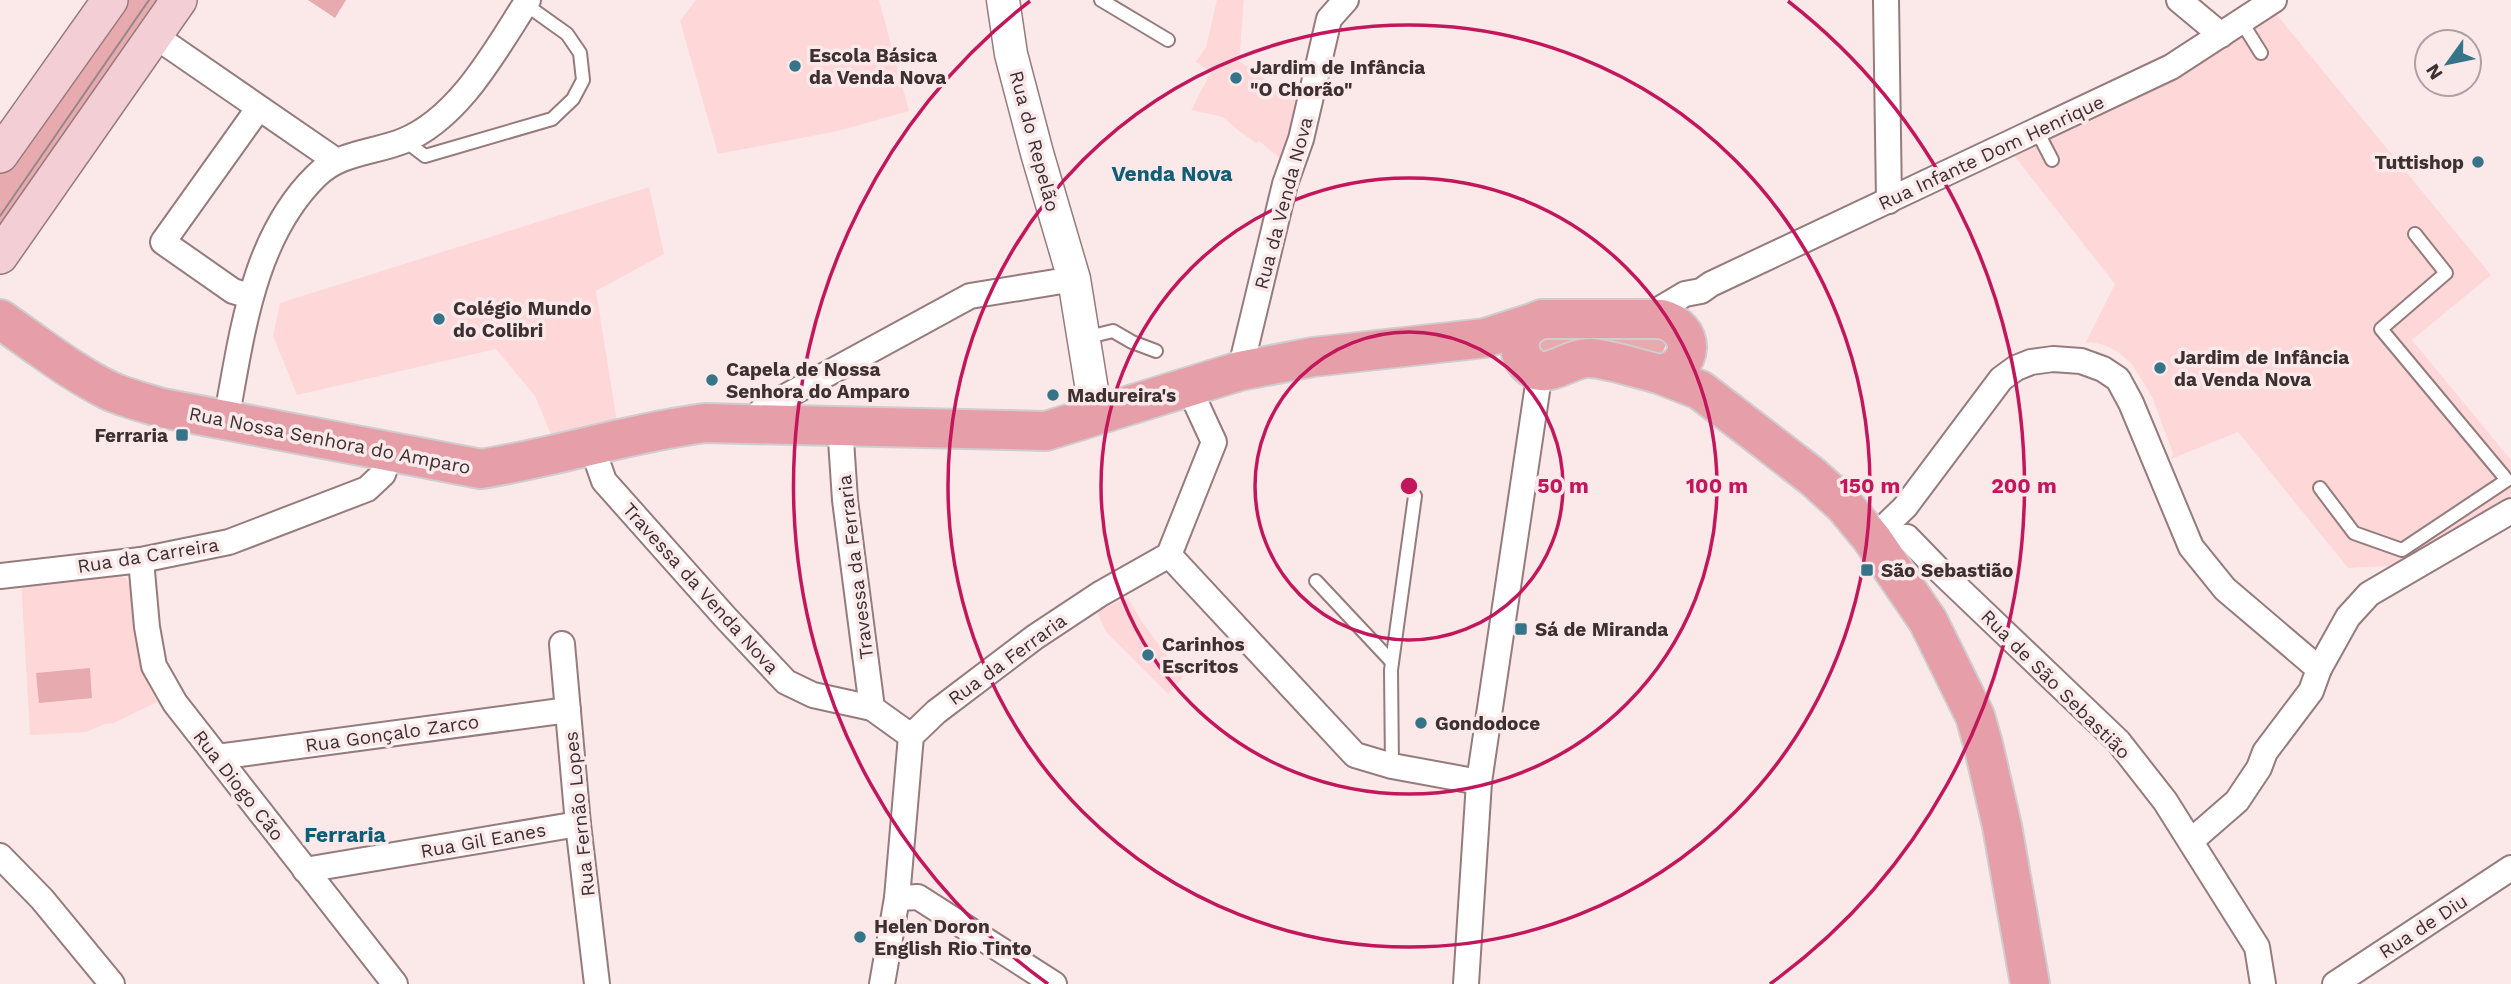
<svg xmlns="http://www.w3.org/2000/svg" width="2511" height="984" viewBox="0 0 2511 984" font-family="'Work Sans',sans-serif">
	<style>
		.built { fill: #fed7d9 }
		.green { fill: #e6aaaf }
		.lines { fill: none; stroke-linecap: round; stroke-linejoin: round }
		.service-casing { stroke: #967b7c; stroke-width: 16 }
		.minor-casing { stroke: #967b7c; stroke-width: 28 }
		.tertiary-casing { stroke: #967b7c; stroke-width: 35 }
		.secondary-casing { stroke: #967b7c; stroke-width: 38 }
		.primary-casing { stroke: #d0cdce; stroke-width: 42 }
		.service { stroke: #fff; stroke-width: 12 }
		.minor { stroke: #fff; stroke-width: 24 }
		.tertiary { stroke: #fff; stroke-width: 32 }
		.secondary { stroke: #f3ced4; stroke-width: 35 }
		.primary { stroke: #e69ea8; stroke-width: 38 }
		.tram { stroke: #968788; stroke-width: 2 }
		.ring { fill: none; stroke: #c2185b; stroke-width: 3.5 }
		.poi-dot { fill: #36748a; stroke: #fbe9ea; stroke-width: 2.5 }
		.labels { text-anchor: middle; stroke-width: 7; stroke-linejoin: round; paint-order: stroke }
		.poi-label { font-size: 19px; font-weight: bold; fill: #3c3031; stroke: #fbe9ea; text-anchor: start }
		.street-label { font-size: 19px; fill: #3c3031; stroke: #fbe9ea }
		.neighbourhood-label { font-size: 21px; font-weight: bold; fill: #0f5e76; stroke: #fbe9ea }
		.centre { fill: #c2185b; stroke: #fbe9ea; stroke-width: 3.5 }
		.ring-label { font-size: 21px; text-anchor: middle; font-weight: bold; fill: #c2185b; stroke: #fbe9ea; stroke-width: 7; stroke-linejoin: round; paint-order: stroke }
	</style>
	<rect width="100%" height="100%" fill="#fbe9ea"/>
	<!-- built -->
	<g class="built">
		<polygon points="696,0 879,0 909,111 838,131 718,154 680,21"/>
		<polygon points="1217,0 1244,0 1239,61 1271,83 1302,100 1281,159 1259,141 1256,143 1239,131 1223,117 1191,110 1211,72 1196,62 1206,47"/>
		<polygon points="2277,15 2491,275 2412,340 2511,460 2511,502 2405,565 2348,568 2238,432 2171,459 2173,453 2152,397 2132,364 2118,352 2104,345 2091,342 2085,344 2115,284 2012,153 2149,89"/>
		<polygon points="649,187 664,254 596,291 617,422 552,437 535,396 496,349 297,395 273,336 280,303"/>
		<polygon points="119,575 125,578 131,586 140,659 147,682 157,702 114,723 105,724 86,732 30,735 21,580"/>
		<polygon points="1128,598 1142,622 1183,677 1168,694 1107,633 1096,611"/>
	</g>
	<!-- green -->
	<g class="green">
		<polygon points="121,0 164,0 0,228 0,173"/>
		<polygon points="308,0 346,0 335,18"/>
		<polygon points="1545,338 1663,338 1666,345 1662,353 1655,355 1546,353 1540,350 1538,345"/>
		<polygon points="90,668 92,698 39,703 36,673"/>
	</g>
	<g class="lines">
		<defs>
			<g id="service">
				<polyline points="1101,0 1168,40"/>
				<polyline points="2241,21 2261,53"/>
				<polyline points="2037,131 2052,160"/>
				<polyline points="404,140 425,156 552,119 573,99 583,80 580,53 567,34 525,4"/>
				<polyline points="1084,338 1113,331 1132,342 1156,351"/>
				<polyline points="2320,488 2354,533 2402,550 2507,480 2381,329 2446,273 2415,234"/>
				<polyline points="1316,581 1392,662"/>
				<polyline points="1392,766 1391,670 1415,496"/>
			</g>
			<g id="minor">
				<polyline points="1886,0 1889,201"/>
				<polyline points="2179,0 2221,35"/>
				<polyline points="155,36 335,160"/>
				<polyline points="250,296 233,291 163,242 258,109"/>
				<polyline points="1643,319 1685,294 1701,291 1711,284 2171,67 2274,0"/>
				<polyline points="1240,371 1285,184 1301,139 1329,19 1346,0"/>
				<path d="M226 420C242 336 252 239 316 176 340 152 373 153 403 141 460 118 496 49 528 0"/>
				<polyline points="751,423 763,409 970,296 1074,279"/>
				<polyline points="840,425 845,500 872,708"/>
				<polyline points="592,447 604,481 725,617 786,682 813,695 872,708 911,736"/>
				<polyline points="1872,539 1905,507 2001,379 2016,368 2031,362 2053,359 2081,361 2103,369 2118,379 2131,403 2191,547 2225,589 2319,669"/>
				<polyline points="1872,539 1907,537 1939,570 2118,741 2165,801 2257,947 2263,984"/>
				<polyline points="1169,555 1355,755 1392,766 1479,782"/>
				<polyline points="141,560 147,627 154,666 175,703 395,984"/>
				<polyline points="0,576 141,560 229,542 367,489 383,474 391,453"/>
				<polyline points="562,644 578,824 597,984"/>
				<polyline points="217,757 568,710"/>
				<polyline points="2191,841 2237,801 2259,768 2265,752 2311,691 2319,669 2348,617 2369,594 2511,511"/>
				<polyline points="0,856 42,899 112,984"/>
				<polyline points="305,870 578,824"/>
				<polyline points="897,898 918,897 1054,984"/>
				<polyline points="882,984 897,898 911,736 936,712 1035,637 1100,594 1169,555 1214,442 1189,388"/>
				<polyline points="1466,984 1479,782 1540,371"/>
				<polyline points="2335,984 2511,868"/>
			</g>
			<polyline id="tertiary" points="1003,0 1011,54 1037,153 1074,279 1096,415"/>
			<g id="secondary">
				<polyline points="0,155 110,0"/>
				<polyline points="0,256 179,0"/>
			</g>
			<g id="primary">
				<path d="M0 319C36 344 71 372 110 391 126 398 145 403 162 408L481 469C557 457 629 433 705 423L1046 431 1240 371 1313 357 1485 338 1532 323"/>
				<path d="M1542 319H1661C1697 328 1695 369 1659 374 1638 369 1610 359 1590 358 1567 357 1544 386 1525 361 1521 356 1519 348 1520 341 1522 329 1531 323 1542 319Z"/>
				<polyline points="1659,374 1700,390 1813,477 1844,505 1872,539 1928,621 1975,716 1983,744 2002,826 2030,984"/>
			</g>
		</defs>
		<!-- service casing -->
		<use href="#service" class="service-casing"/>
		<!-- minor casing -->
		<use href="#minor" class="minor-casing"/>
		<!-- tertiary casing -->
		<use href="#tertiary" class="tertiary-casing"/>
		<!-- secondary casing -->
		<use href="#secondary" class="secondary-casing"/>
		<!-- primary casing -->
		<use href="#primary" class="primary-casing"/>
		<!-- service -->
		<use href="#service" class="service"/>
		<!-- minor -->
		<use href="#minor" class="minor"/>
		<!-- tertiary -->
		<use href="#tertiary" class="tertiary"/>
		<!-- secondary -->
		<use href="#secondary" class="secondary"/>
		<!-- primary -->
		<use href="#primary" class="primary"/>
		<!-- tram -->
		<polyline class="tram" points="0,216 149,0"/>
	</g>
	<!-- distance rings -->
	<g class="ring">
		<circle cx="1409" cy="486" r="154"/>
		<circle cx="1409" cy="486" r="308"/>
		<circle cx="1409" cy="486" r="461"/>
		<path d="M1048 984A615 615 0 0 1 1030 1M1788 1A615 615 0 0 1 1770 984"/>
	</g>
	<!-- markers -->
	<g class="poi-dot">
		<circle cx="795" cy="66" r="7"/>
		<circle cx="1236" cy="78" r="7"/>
		<circle cx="2478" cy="162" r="7"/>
		<circle cx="439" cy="319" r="7"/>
		<circle cx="2160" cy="368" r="7"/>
		<circle cx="712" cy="380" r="7"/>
		<circle cx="1053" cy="395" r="7"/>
		<rect x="175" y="428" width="14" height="14" rx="3.5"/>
		<rect x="1860" y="563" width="14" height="14" rx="3.5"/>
		<rect x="1514" y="622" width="14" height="14" rx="3.5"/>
		<circle cx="1148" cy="655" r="7"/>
		<circle cx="1421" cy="723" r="7"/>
		<circle cx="860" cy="937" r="7"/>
	</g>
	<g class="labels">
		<!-- poi labels -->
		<g class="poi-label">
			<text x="809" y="62">Escola Básica<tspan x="809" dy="22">da Venda Nova</tspan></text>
			<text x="1250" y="74">Jardim de Infância<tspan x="1250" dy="22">"O Chorão"</tspan></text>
			<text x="2464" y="169" text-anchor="end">Tuttishop</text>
			<text x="453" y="315">Colégio Mundo<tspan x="453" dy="22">do Colibri</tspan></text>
			<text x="2174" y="364">Jardim de Infância<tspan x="2174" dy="22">da Venda Nova</tspan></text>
			<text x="726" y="376">Capela de Nossa<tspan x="726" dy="22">Senhora do Amparo</tspan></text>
			<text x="1067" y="402">Madureira's</text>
			<text x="168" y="442" text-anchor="end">Ferraria</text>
			<text x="1881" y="577">São Sebastião</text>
			<text x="1535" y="636">Sá de Miranda</text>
			<text x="1162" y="651">Carinhos<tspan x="1162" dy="22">Escritos</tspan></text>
			<text x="1435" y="730">Gondodoce</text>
			<text x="874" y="933">Helen Doron<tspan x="874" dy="22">English Rio Tinto</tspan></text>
		</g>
		<!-- street labels -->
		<g class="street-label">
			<text transform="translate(1035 141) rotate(75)" y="7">Rua do Repelão</text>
			<text transform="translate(1991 152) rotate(-25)" y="7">Rua Infante Dom Henrique</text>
			<text transform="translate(1283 203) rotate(-75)" y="7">Rua da Venda Nova</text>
			<text transform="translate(330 440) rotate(11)" y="7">Rua Nossa Senhora do Amparo</text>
			<text transform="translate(148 555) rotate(-9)" y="7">Rua da Carreira</text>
			<text transform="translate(855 567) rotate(-97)" y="7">Travessa da Ferraria</text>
			<text transform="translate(701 588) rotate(48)" y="7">Travessa da Venda Nova</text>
			<text transform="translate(1007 659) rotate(-36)" y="7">Rua da Ferraria</text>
			<text transform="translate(2056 684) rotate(45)" y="7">Rua de São Sebastião</text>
			<text transform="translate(392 733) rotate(-8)" y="7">Rua Gonçalo Zarco</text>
			<text transform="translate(239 785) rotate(52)" y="7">Rua Diogo Cão</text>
			<text transform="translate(579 814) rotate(-96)" y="7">Rua Fernão Lopes</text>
			<text transform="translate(483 840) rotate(-10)" y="7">Rua Gil Eanes</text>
			<text transform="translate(2423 926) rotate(-33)" y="7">Rua de Diu</text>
		</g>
		<!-- neighbourhood labels -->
		<g class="neighbourhood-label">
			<text x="1172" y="181">Venda Nova</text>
			<text x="345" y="842">Ferraria</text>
		</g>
	</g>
	<circle cx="1409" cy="486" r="10" class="centre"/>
	<g class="ring-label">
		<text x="1563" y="493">50 m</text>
		<text x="1717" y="493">100 m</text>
		<text x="1870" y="493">150 m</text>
		<text x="2024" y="493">200 m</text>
	</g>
	<!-- north arrow -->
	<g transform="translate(2448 63) rotate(237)"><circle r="33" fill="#fbe9ea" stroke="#af9fa0" stroke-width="2"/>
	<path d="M0-5L12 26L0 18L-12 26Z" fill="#36748a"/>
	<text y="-10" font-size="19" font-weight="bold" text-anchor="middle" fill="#3c3031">N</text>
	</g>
</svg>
